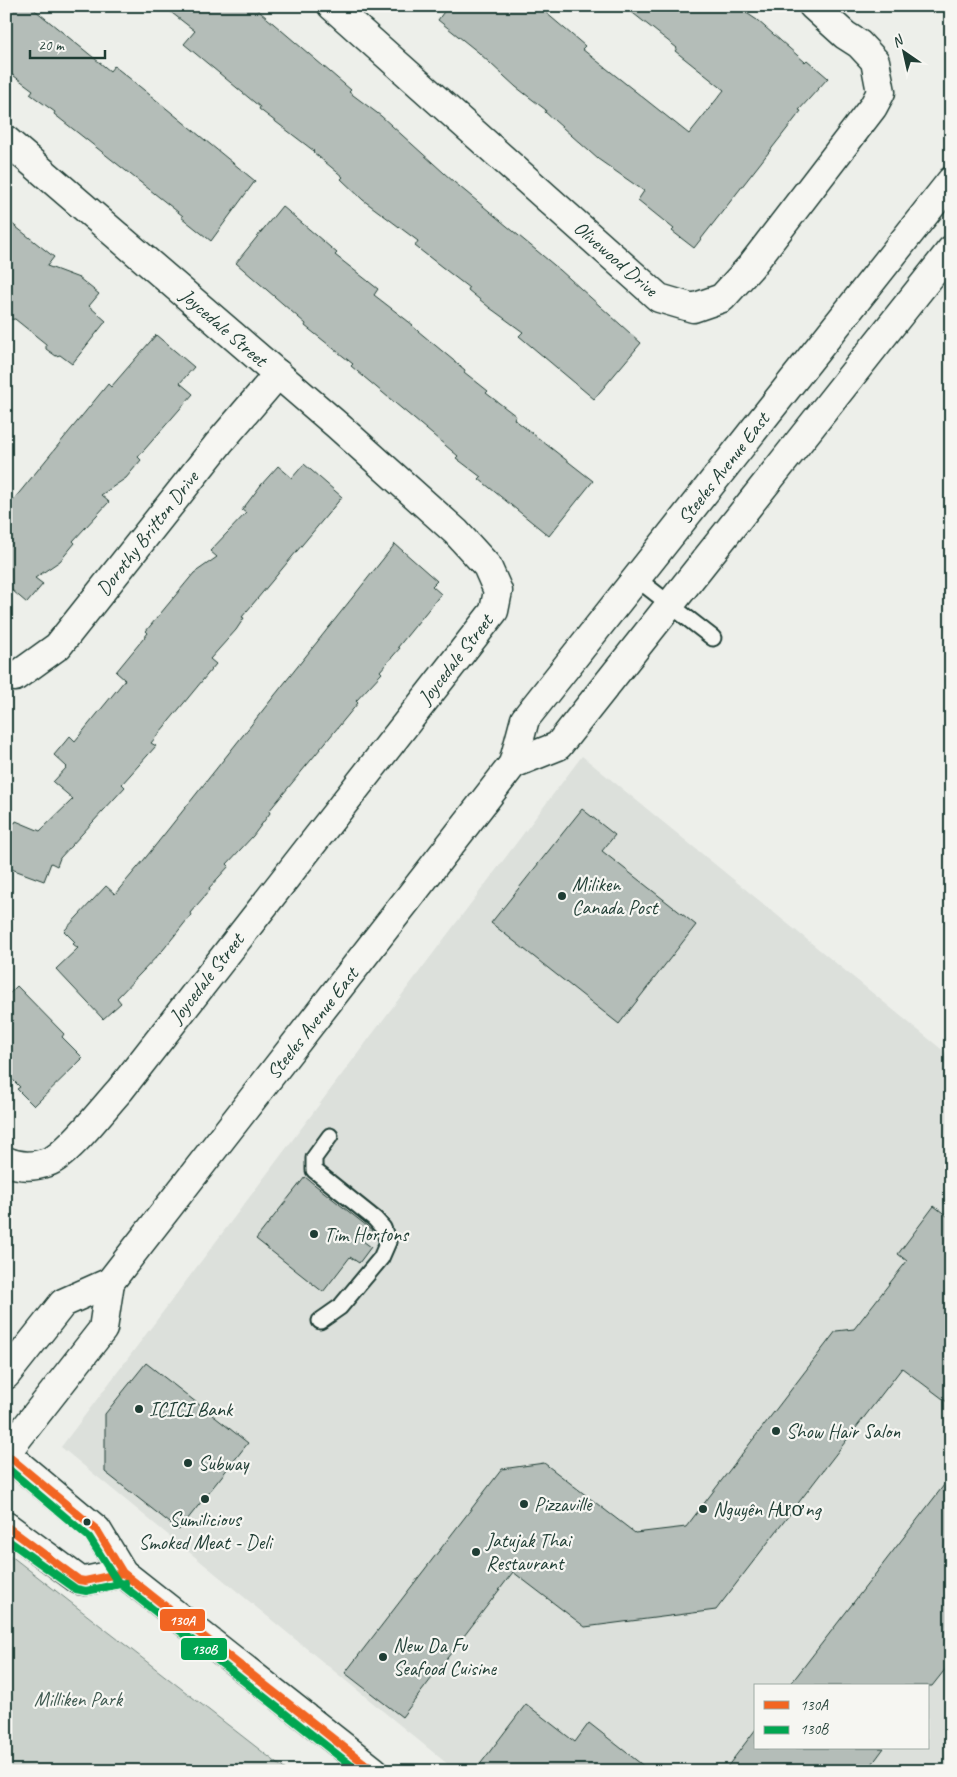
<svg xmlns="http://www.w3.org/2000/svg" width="957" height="1777" viewBox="0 0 957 1777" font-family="Caveat,sans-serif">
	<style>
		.built { fill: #dce0db; fill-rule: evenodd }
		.green { fill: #cbd2cc; stroke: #758880 }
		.building { fill: #b4bdb8; stroke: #1f3d34 }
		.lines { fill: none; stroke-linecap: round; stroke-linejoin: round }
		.service-casing { stroke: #1f3d34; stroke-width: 19 }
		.minor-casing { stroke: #1f3d34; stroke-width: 31 }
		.secondary-casing { stroke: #1f3d34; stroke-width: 31 }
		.service { stroke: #f6f6f2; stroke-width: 15 }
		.minor { stroke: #f6f6f2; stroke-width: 28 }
		.secondary { stroke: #f6f6f2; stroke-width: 28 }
		.bus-1-casing { stroke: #f6f6f2; stroke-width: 11 }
		.bus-2-casing { stroke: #f6f6f2; stroke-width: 11 }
		.bus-1 { stroke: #f26522; stroke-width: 8 }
		.bus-2 { stroke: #00a651; stroke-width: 8 }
		.poi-dot { fill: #1f3d34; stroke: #f6f6f2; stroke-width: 2 }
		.labels { text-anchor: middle; stroke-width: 4.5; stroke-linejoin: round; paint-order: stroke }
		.street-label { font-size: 20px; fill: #1f3d34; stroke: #f6f6f2 }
		.poi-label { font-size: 20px; fill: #1f3d34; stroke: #f6f6f2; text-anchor: start }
		.park-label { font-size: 20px; fill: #415b52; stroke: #f6f6f2 }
		.line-badge { stroke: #f6f6f2; stroke-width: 2 }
		.badge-label { font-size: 14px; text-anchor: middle; font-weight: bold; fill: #fff }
	</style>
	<rect width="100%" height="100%" fill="#edefea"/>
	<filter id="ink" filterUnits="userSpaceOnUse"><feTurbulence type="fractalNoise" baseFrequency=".02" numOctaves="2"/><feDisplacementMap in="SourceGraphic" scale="10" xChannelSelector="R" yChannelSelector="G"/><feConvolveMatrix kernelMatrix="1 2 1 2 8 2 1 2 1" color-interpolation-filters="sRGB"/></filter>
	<g filter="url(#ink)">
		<!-- built -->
		<path class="built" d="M582 756 951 1057V1771H456L61 1447ZM756 1686H928V1748H756Z"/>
		<!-- green -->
		<polygon class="green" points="6,1552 287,1771 6,1771"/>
		<!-- building -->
		<g class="building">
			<polygon points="6,6 30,6 110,71 114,66 128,77 255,181 211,241 181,217 183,216 54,114 55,112 30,94 33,90 6,70"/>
			<polygon points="163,6 253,6 351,90 349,92 381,116 454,182 560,270 641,343 594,399 519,336 523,332 490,308 468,290 469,288 415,246 418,241 363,200 341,179 343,177 313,152 314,151 259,109 260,107 184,44 195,31"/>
			<polygon points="448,6 538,6 585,46 582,49 689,134 724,90 675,51 677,48 624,6 736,6 757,20 805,62 807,60 828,78 799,110 801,111 694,248 672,231 674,229 638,200 644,191 598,159 545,112 546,110 516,87 478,52 438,20"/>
			<polygon points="282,206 337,253 335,255 378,289 374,295 413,325 412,326 465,370 464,372 488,391 486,393 516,416 514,419 593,481 549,536 479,479 481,477 456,458 458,456 351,366 353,364 305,326 306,324 236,263"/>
			<polygon points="6,219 54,257 47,266 79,278 99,294 89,306 106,321 72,364 60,355 56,356 46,349 46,344 15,319 6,320"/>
			<polygon points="156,335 194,367 180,383 193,394 138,457 141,460 126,478 101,495 109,502 73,541 75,543 60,561 35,578 43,584 27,603 6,585 6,509 108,384 111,387"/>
			<polygon points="304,464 342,497 242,617 244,618 236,630 210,659 216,664 151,743 156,746 122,784 125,787 60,858 57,866 51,863 44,881 6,867 6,820 15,823 16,821 40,831 73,799 53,782 67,767 54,755 70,736 75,741 125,680 116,672 148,633 146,631 194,573 217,557 210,551 246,513 242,510 261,485 278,466 292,478"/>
			<polygon points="395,544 437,581 432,586 441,594 398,647 400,648 380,671 382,673 356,701 358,703 269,811 270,813 253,836 227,864 229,866 209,888 210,890 190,913 191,915 163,950 117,998 121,1003 103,1019 56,969 78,948 73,944 75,942 64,931 106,886 115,894 143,861"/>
			<polygon points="582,809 615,835 602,851 696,925 619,1024 491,923"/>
			<polygon points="17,986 64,1034 62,1037 83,1058 34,1106 17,1089 20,1087 6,1073 6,997"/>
			<polygon points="305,1177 372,1230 363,1241 371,1247 359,1263 350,1257 323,1292 256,1239"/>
			<polygon points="934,1206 951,1219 951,1405 902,1368 716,1610 585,1627 513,1572 402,1717 345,1673 502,1469 544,1463 635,1533 686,1527 836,1331 854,1329 907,1261 898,1254"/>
			<polygon points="146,1363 248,1443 179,1530 105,1472 105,1414"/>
			<polygon points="951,1476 951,1662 932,1686 789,1686"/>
			<polygon points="526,1704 575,1742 589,1723 650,1771 475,1771"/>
			<polygon points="756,1729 756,1748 884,1748 867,1771 724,1771"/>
		</g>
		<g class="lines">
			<defs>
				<g id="service">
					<polyline points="636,578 713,638"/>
					<polyline points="320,1321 340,1307 381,1258 388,1242 383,1228 375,1219 314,1170 314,1158 330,1136"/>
				</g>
				<g id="minor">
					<polyline points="332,6 659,298 693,308 722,298 751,266 873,107 881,92 875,61 859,44 845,35 813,6"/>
					<path d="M6 140 337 425 456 532 487 566 498 591 494 611 120 1090C105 1106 67 1156 48 1162 34 1167 19 1167 6 1161"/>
					<polyline points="6,674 15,677 58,646 219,443 278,374"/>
				</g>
				<g id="secondary">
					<polyline points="513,764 558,746 951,250"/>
					<polyline points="6,1375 63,1303 110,1282 513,764 525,719 951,181"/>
					<polyline points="6,1453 103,1329 110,1282"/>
					<polyline points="6,1454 97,1530 123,1573 374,1771"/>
					<polyline points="6,1526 79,1580 85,1581 123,1573"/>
				</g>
			</defs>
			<!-- service casing -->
			<use href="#service" class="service-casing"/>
			<!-- minor casing -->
			<use href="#minor" class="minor-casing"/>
			<!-- secondary casing -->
			<use href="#secondary" class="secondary-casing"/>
			<!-- service -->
			<use href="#service" class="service"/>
			<!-- minor -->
			<use href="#minor" class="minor"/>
			<!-- secondary -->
			<use href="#secondary" class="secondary"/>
			<defs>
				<g id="bus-1">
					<polyline points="6,1454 97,1530 123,1573 374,1771"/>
					<polyline points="6,1526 79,1580 85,1581 123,1573 148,1593"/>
				</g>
				<g id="bus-2">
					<polyline points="6,1467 89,1537 117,1581 358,1771"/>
					<polyline points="6,1539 76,1589 86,1591 125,1583"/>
				</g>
			</defs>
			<!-- bus-1 casing -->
			<use href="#bus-1" class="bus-1-casing"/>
			<!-- bus-2 casing -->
			<use href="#bus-2" class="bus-2-casing"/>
			<!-- bus-1 -->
			<use href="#bus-1" class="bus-1"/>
			<!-- bus-2 -->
			<use href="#bus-2" class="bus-2"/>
		</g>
	</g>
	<!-- markers -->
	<g class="poi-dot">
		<circle cx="562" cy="896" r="5"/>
		<circle cx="314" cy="1234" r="5"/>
		<circle cx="139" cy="1409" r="5"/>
		<circle cx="776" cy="1431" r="5"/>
		<circle cx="188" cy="1463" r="5"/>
		<circle cx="205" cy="1499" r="5"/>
		<circle cx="524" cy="1504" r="5"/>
		<circle cx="703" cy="1509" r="5"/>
		<circle cx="87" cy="1522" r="4.5"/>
		<circle cx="476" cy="1552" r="5"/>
		<circle cx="383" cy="1657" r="5"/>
	</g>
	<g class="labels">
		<!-- street labels -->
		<g class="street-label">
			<text transform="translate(616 258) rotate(41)" y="7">Olivewood Drive</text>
			<text transform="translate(224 327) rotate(41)" y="7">Joycedale Street</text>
			<text transform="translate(723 468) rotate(-52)" y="7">Steeles Avenue East</text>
			<text transform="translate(147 533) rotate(-52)" y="7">Dorothy Britton Drive</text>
			<text transform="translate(455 659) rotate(-52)" y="7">Joycedale Street</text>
			<text transform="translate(206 978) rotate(-52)" y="7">Joycedale Street</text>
			<text transform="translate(312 1023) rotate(-52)" y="7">Steeles Avenue East</text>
		</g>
		<!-- poi labels -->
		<g class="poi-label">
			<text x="572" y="891">Miliken<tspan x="572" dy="23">Canada Post</tspan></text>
			<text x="324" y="1241">Tim Hortons</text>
			<text x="149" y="1416">ICICI Bank</text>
			<text x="786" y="1438">Show Hair Salon</text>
			<text x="198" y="1470">Subway</text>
			<text x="534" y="1511">Pizzaville</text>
			<text x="713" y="1516">Nguyên Hương</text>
			<text x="205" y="1526" text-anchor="middle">Sumilicious<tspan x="205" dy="23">Smoked Meat - Deli</tspan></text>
			<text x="486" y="1547">Jatujak Thai<tspan x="486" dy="23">Restaurant</tspan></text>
			<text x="393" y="1652">New Da Fu<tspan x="393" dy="23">Seafood Cuisine</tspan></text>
		</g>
		<!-- park labels -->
		<g class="park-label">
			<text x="78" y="1706">Milliken Park</text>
		</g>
	</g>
	<g class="line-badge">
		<rect x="159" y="1608" width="47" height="24" rx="5" fill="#f26522"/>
		<rect x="180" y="1637" width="48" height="24" rx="5" fill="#00a651"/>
	</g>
	<g class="badge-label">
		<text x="182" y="1625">130A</text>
		<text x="204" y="1654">130B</text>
	</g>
	<!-- margin -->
	<rect width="957" height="1777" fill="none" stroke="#f6f6f2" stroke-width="25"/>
	<rect x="12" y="12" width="932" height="1752" fill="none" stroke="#1f3d34" stroke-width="2" filter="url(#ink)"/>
	<!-- legend -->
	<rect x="754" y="1684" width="175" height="65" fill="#f6f6f2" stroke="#a0aca6"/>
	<rect x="764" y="1701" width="25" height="8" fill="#f26522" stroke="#a0aca6"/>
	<text x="800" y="1710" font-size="15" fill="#1f3d34">130A</text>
	<rect x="764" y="1726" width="25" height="8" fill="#00a651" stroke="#a0aca6"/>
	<text x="800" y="1734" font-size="15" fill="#1f3d34">130B</text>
	<!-- north arrow -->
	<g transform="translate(904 52) rotate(326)" stroke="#f6f6f2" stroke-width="4" paint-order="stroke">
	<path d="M0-4L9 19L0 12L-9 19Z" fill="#1f3d34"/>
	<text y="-8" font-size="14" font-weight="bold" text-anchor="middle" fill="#1f3d34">N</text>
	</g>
	<!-- scale -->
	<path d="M30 50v8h75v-8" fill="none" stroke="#1f3d34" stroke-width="2.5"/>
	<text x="38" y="50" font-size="15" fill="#1f3d34" stroke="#f6f6f2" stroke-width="4" paint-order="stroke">20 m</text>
</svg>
